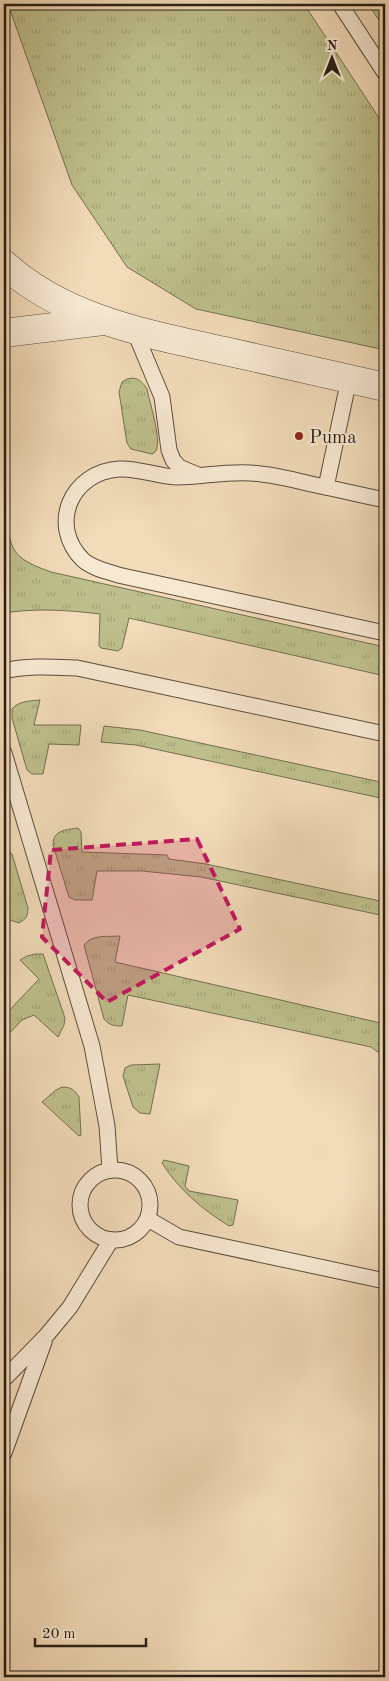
<svg xmlns="http://www.w3.org/2000/svg" width="389" height="1681" viewBox="0 0 389 1681" font-family="'Old Standard TT',serif">
	<style>
		.grass { fill: url(#grass-tufts); stroke: #746e50 }
		.lines { fill: none; stroke-linecap: round; stroke-linejoin: round }
		.service-casing { stroke: #5b4d3d; stroke-width: 17 }
		.minor-casing { stroke: #5b4d3d; stroke-width: 29 }
		.service { stroke: #f7e8d2; stroke-width: 15 }
		.minor { stroke: #f7e8d2; stroke-width: 28 }
		.marked { fill: #c2185b; fill-opacity: 0.2; stroke: #c2185b; stroke-width: 4; stroke-dasharray: 10 6; stroke-linejoin: round }
		.poi-dot { fill: #8f2418; stroke: #f7e8d2; stroke-width: 2 }
		.labels { text-anchor: middle; stroke-width: 4; stroke-linejoin: round; paint-order: stroke }
		.poi-label { font-size: 19px; fill: #291e14; stroke: #f7e8d2; text-anchor: start }
	</style>
	<defs>
		<pattern id="grass-tufts" width="24" height="20" patternUnits="userSpaceOnUse" patternTransform="scale(1.25)"><rect width="24" height="20" fill="#bebf8c"/><path d="M3 7l-1-3M5 7V3M7 7l1-3M15 17l-1-3M17 17v-4M19 17l1-3" fill="none" stroke="#a3a478"/></pattern>
	</defs>
	<rect width="100%" height="100%" fill="#f2dbb9"/>
	<filter id="stains"><feTurbulence type="fractalNoise" baseFrequency=".004" numOctaves="4"/><feColorMatrix values="0 0 0 0 .2 0 0 0 0 .09 0 0 0 0 .02 0 0 0 .5 -.17"/></filter>
	<radialGradient id="worn" r=".72"><stop offset=".6" stop-color="#630" stop-opacity="0"/><stop offset="1" stop-color="#630" stop-opacity=".3"/></radialGradient>
	<!-- grass -->
	<g class="grass">
		<polygon points="8,4 304,4 385,127 385,350 196,309 127,267 72,185"/>
		<polygon points="368,4 385,4 385,29"/>
		<path d="M133 378C140 379 143 383 147 389 150 404 160 434 157 448 156 452 155 452 152 454L131 449 127 443 119 392 122 382 127 379Z"/>
		<path d="M4 510 7 511C9 551 12 558 51 572L385 647V676L129 618 122 648 118 651 101 648 99 646 100 614C68 610 36 608 4 613Z"/>
		<path d="M40 700 34 725H81L79 745 49 744 43 774H32L27 770 12 718V709C19 701 29 701 40 700Z"/>
		<polygon points="104,726 140,730 385,783 385,799 136,745 101,742"/>
		<path d="M78 828 81 832 82 852 167 855 169 859 206 864 385 902V916L201 877 142 871H97L92 900H75L69 897 53 845C53 830 65 830 78 828Z"/>
		<path d="M7 850 12 854 28 908C28 916 26 919 19 923L10 920 4 910V851Z"/>
		<path d="M120 936 115 962 385 1024V1032L382 1046 385 1047V1057L371 1047 128 995 122 1026C114 1026 109 1025 104 1019L84 945C92 934 108 937 120 936Z"/>
		<polygon points="35,954 43,954 65,1018 64,1025 58,1037 34,1015 22,1020 4,1039 4,1016 39,979 20,960 27,956"/>
		<polygon points="160,1064 150,1114 140,1113 133,1107 123,1076 125,1068 131,1065"/>
		<path d="M62 1087C71 1087 75 1090 79 1097L81 1135 79 1136 42 1102 56 1090Z"/>
		<path d="M164 1160 189 1166 185 1186 189 1191 238 1200 233 1225 229 1226C202 1209 179 1190 162 1163Z"/>
	</g>
	<g class="lines">
		<defs>
			<g id="service">
				<polyline points="340,4 385,73"/>
				<polyline points="134,330 162,397 169,450 173,460 179,467 198,475"/>
				<polyline points="326,487 349,379"/>
				<path d="M385 500C360 495 336 489 311 484 291 479 272 474 251 473 226 471 201 477 176 477 157 476 138 468 119 469 71 472 48 525 83 560 92 568 106 571 118 575L385 633"/>
				<path d="M4 671C27 665 53 667 77 668L385 734"/>
				<polyline points="4,753 92,1046 107,1126 110,1170"/>
				<circle cx="115" cy="1205" r="35"/>
				<polyline points="148,1219 179,1237 385,1281"/>
				<polyline points="4,1379 46,1336 70,1307 111,1240"/>
				<polyline points="4,1453 44,1342"/>
			</g>
			<g id="minor">
				<path d="M4 264C64 319 148 334 225 351 278 363 332 375 385 387"/>
				<polyline points="4,333 103,321"/>
			</g>
		</defs>
		<!-- service casing -->
		<use href="#service" class="service-casing"/>
		<!-- minor casing -->
		<use href="#minor" class="minor-casing"/>
		<!-- service -->
		<use href="#service" class="service"/>
		<!-- minor -->
		<use href="#minor" class="minor"/>
	</g>
	<!-- marked area -->
	<path class="marked" d="M197 839 240 929 107 1002 42 937 51 850Z"/>
	<!-- markers -->
	<circle class="poi-dot" cx="299" cy="436" r="5"/>
	<g class="labels">
		<!-- poi labels -->
		<g class="poi-label">
			<text x="309" y="443">Puma</text>
		</g>
	</g>
	<!-- margin -->
	<rect width="389" height="1681" fill="none" stroke="#f2dbb9" stroke-width="20"/>
	<rect x="5" y="5" width="379" height="1671" fill="none" stroke="#291e14" stroke-width="2.5"/>
	<rect x="10" y="10" width="369" height="1661" fill="none" stroke="#291e14"/>
	<!-- north arrow -->
	<g transform="translate(332 58)" stroke="#f7e8d2" stroke-width="4" paint-order="stroke">
	<path d="M0-4L9 19L0 12L-9 19Z" fill="#291e14"/>
	<text y="-8" font-size="14" font-weight="bold" text-anchor="middle" fill="#291e14">N</text>
	</g>
	<!-- scale -->
	<path d="M35 1638v8h111v-8" fill="none" stroke="#291e14" stroke-width="2.5"/>
	<text x="42" y="1638" font-size="15" fill="#291e14" stroke="#f7e8d2" stroke-width="4" paint-order="stroke">20 m</text>
	<rect width="100%" height="100%" filter="url(#stains)"/>
	<rect width="100%" height="100%" fill="url(#worn)"/>
</svg>
